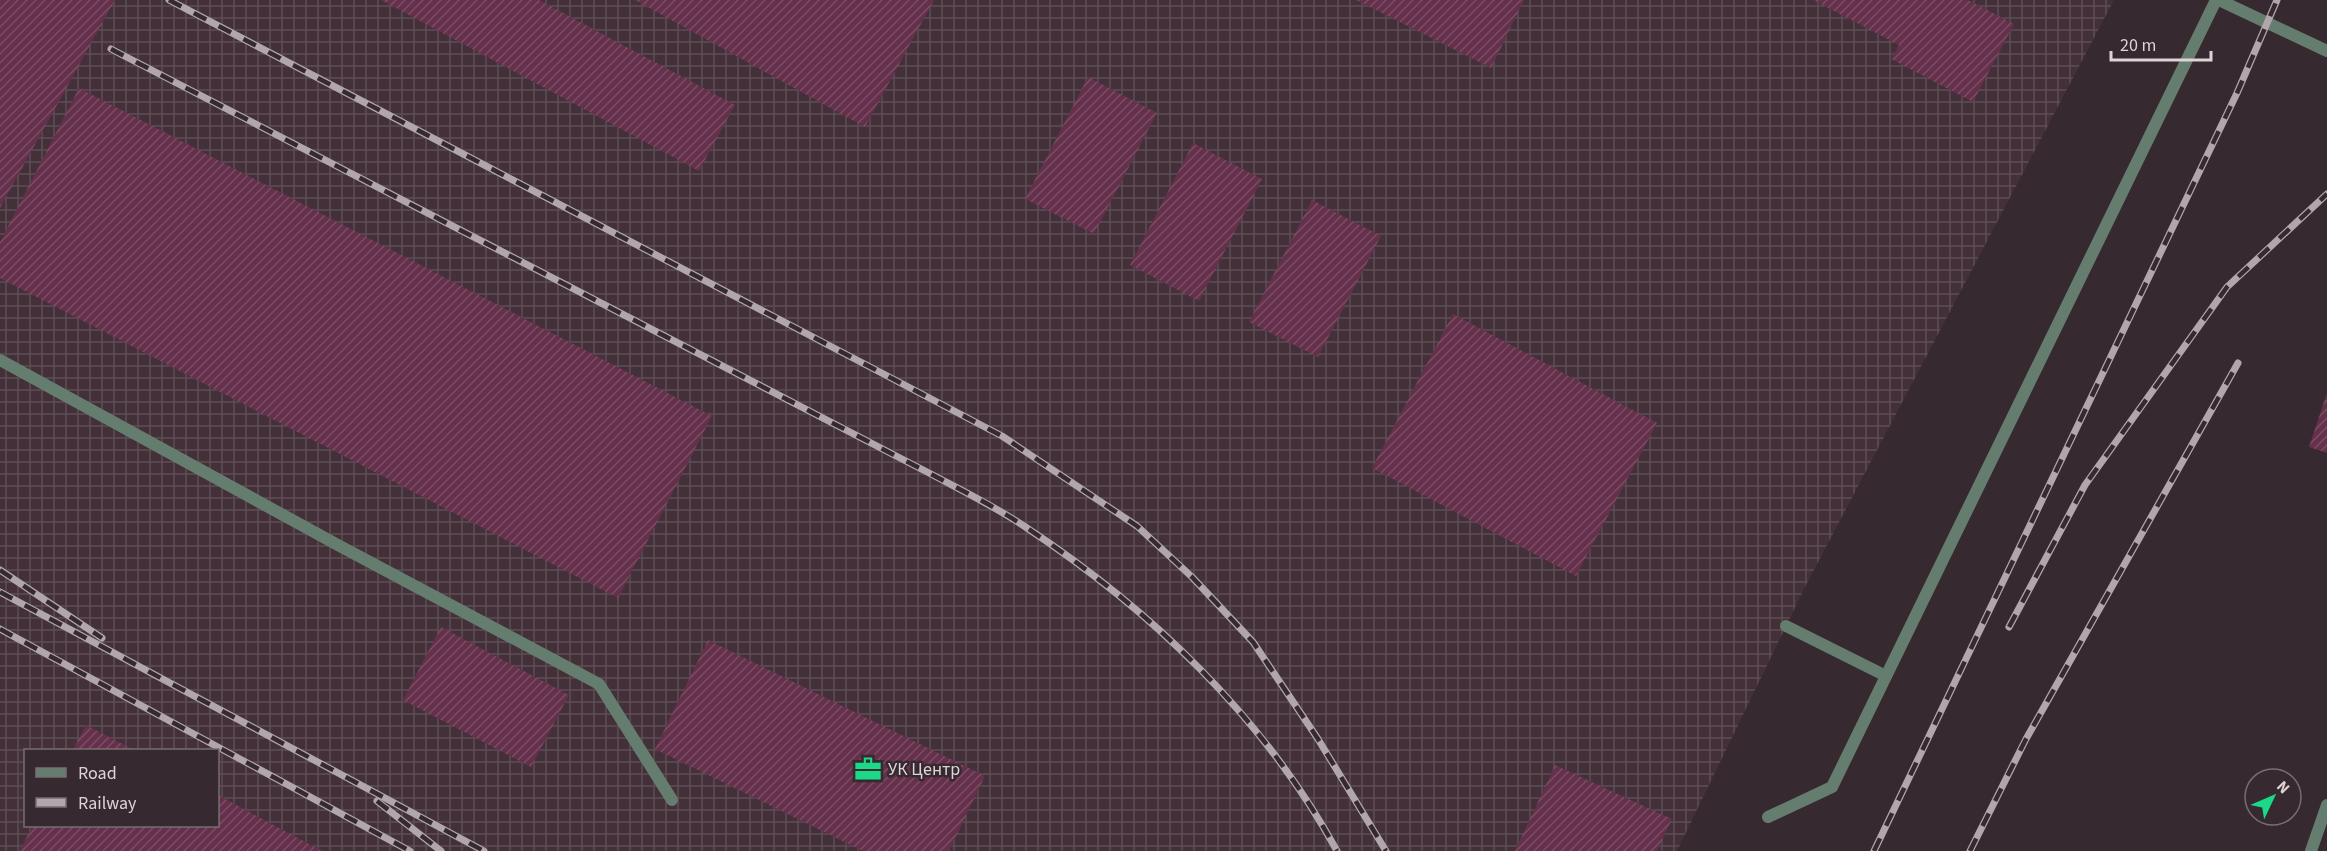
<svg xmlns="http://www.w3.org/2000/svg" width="2327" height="851" viewBox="0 0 2327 851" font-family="'Source Sans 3',sans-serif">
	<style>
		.industrial { fill: url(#industrial-grid); fill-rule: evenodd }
		.building { fill: url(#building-hatch) }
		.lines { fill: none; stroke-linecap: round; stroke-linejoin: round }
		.service { stroke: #647d6e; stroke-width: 12 }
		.minor { stroke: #647d6e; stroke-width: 12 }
		.rail-casing { stroke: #b0a6ab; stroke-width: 7 }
		.rail { stroke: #36292f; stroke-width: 4.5; stroke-dasharray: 14; stroke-linecap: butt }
		.labels { text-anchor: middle; stroke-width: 5; stroke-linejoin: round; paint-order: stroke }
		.poi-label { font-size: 18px; fill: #ddd4d8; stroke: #36292f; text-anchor: start }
	</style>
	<defs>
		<pattern id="industrial-grid" width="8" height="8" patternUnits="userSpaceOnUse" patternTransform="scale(1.5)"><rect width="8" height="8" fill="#433039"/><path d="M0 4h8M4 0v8" fill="none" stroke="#5e4d55"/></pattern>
		<pattern id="building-hatch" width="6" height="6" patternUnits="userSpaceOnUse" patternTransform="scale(1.5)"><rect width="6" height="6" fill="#65304b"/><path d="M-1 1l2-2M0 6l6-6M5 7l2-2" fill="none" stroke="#7b4d64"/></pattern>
	</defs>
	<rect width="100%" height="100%" fill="#36292f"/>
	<!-- industrial -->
	<path class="industrial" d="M0 0H2114L1806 585 1677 851H0ZM26 750H218V826H26Z"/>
	<!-- building -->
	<g class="building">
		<polygon points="0,0 115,0 0,208"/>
		<polygon points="381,0 539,0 735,105 699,171"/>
		<polygon points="635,0 934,0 865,127"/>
		<polygon points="1356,0 1524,0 1491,68"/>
		<polygon points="1813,0 1968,0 2014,24 1973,102 1891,59 1899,45"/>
		<polygon points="1088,77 1157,113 1094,234 1025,199"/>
		<polygon points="79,88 712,416 618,598 0,278 0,242"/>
		<polygon points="1193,143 1262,179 1199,301 1130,265"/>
		<polygon points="1312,200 1381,236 1318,357 1249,322"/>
		<polygon points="1453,314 1657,423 1576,576 1372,468"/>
		<polygon points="2327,393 2327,453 2309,447"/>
		<polygon points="441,627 569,695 531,767 403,700"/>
		<polygon points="708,640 985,776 949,851 863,851 655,749"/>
		<polygon points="86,725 134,750 73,750"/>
		<polygon points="1555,765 1672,819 1657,851 1515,851"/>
		<polygon points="218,795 322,851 19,851 33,826 218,826"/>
	</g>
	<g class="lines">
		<!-- service -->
		<g class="service">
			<polyline points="0,360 336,544 599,684 672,800"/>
			<polyline points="1786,626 1886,676"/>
			<polyline points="1768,817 1832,787 2216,0"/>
			<polyline points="2311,851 2327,805"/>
		</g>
		<!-- minor -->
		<polyline class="minor" points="2219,0 2327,51"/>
		<defs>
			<g id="rail">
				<polyline points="169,0 1002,436 1137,526 1192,577 1253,642 1318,739 1386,851"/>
				<path d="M111 49 929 473C961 490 994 506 1024 526 1150 609 1264 717 1337 851"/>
				<polyline points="0,570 102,638"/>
				<polyline points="0,592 484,851"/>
				<polyline points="2009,627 2085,485 2227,287 2327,194"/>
				<polyline points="0,629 410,851"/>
				<polyline points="377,801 441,851"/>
				<polyline points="1874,851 2237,93 2277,0"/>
				<polyline points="1970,851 2026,739 2238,363"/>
			</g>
		</defs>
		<!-- rail casing -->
		<use href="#rail" class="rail-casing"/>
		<!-- rail -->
		<use href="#rail" class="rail"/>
	</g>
	<!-- icons -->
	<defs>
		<symbol id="office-bare" viewBox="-9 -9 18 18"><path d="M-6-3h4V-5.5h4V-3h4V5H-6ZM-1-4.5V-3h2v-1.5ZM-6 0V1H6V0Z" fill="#1bd988" stroke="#36292f" stroke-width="2.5" paint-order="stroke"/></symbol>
	</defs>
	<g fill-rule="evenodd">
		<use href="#office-bare" x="849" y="750" width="38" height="38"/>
	</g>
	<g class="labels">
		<!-- poi labels -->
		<g class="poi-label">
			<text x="888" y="775">УК Центр</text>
		</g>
	</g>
	<!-- legend -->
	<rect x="24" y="749" width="195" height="78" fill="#36292f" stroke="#796d73" stroke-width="1.5"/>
	<rect x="36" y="768" width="30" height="9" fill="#647d6e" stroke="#796d73" stroke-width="1.5"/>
	<text x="78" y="779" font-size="18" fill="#ddd4d8">Road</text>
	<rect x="36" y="798" width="30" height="9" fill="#b0a6ab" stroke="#796d73" stroke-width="1.5"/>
	<text x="78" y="809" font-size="18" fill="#ddd4d8">Railway</text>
	<!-- north arrow -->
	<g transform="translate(2273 797) rotate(46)"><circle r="28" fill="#36292f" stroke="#796d73" stroke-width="1.5"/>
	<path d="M0-4.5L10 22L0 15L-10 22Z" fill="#1bd988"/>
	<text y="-9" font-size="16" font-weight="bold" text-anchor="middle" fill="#ddd4d8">N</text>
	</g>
	<!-- scale -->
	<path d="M2111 51v9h100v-9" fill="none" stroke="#ddd4d8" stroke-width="3"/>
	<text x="2120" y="51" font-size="18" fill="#ddd4d8" stroke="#36292f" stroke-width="4.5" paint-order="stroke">20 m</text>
</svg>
